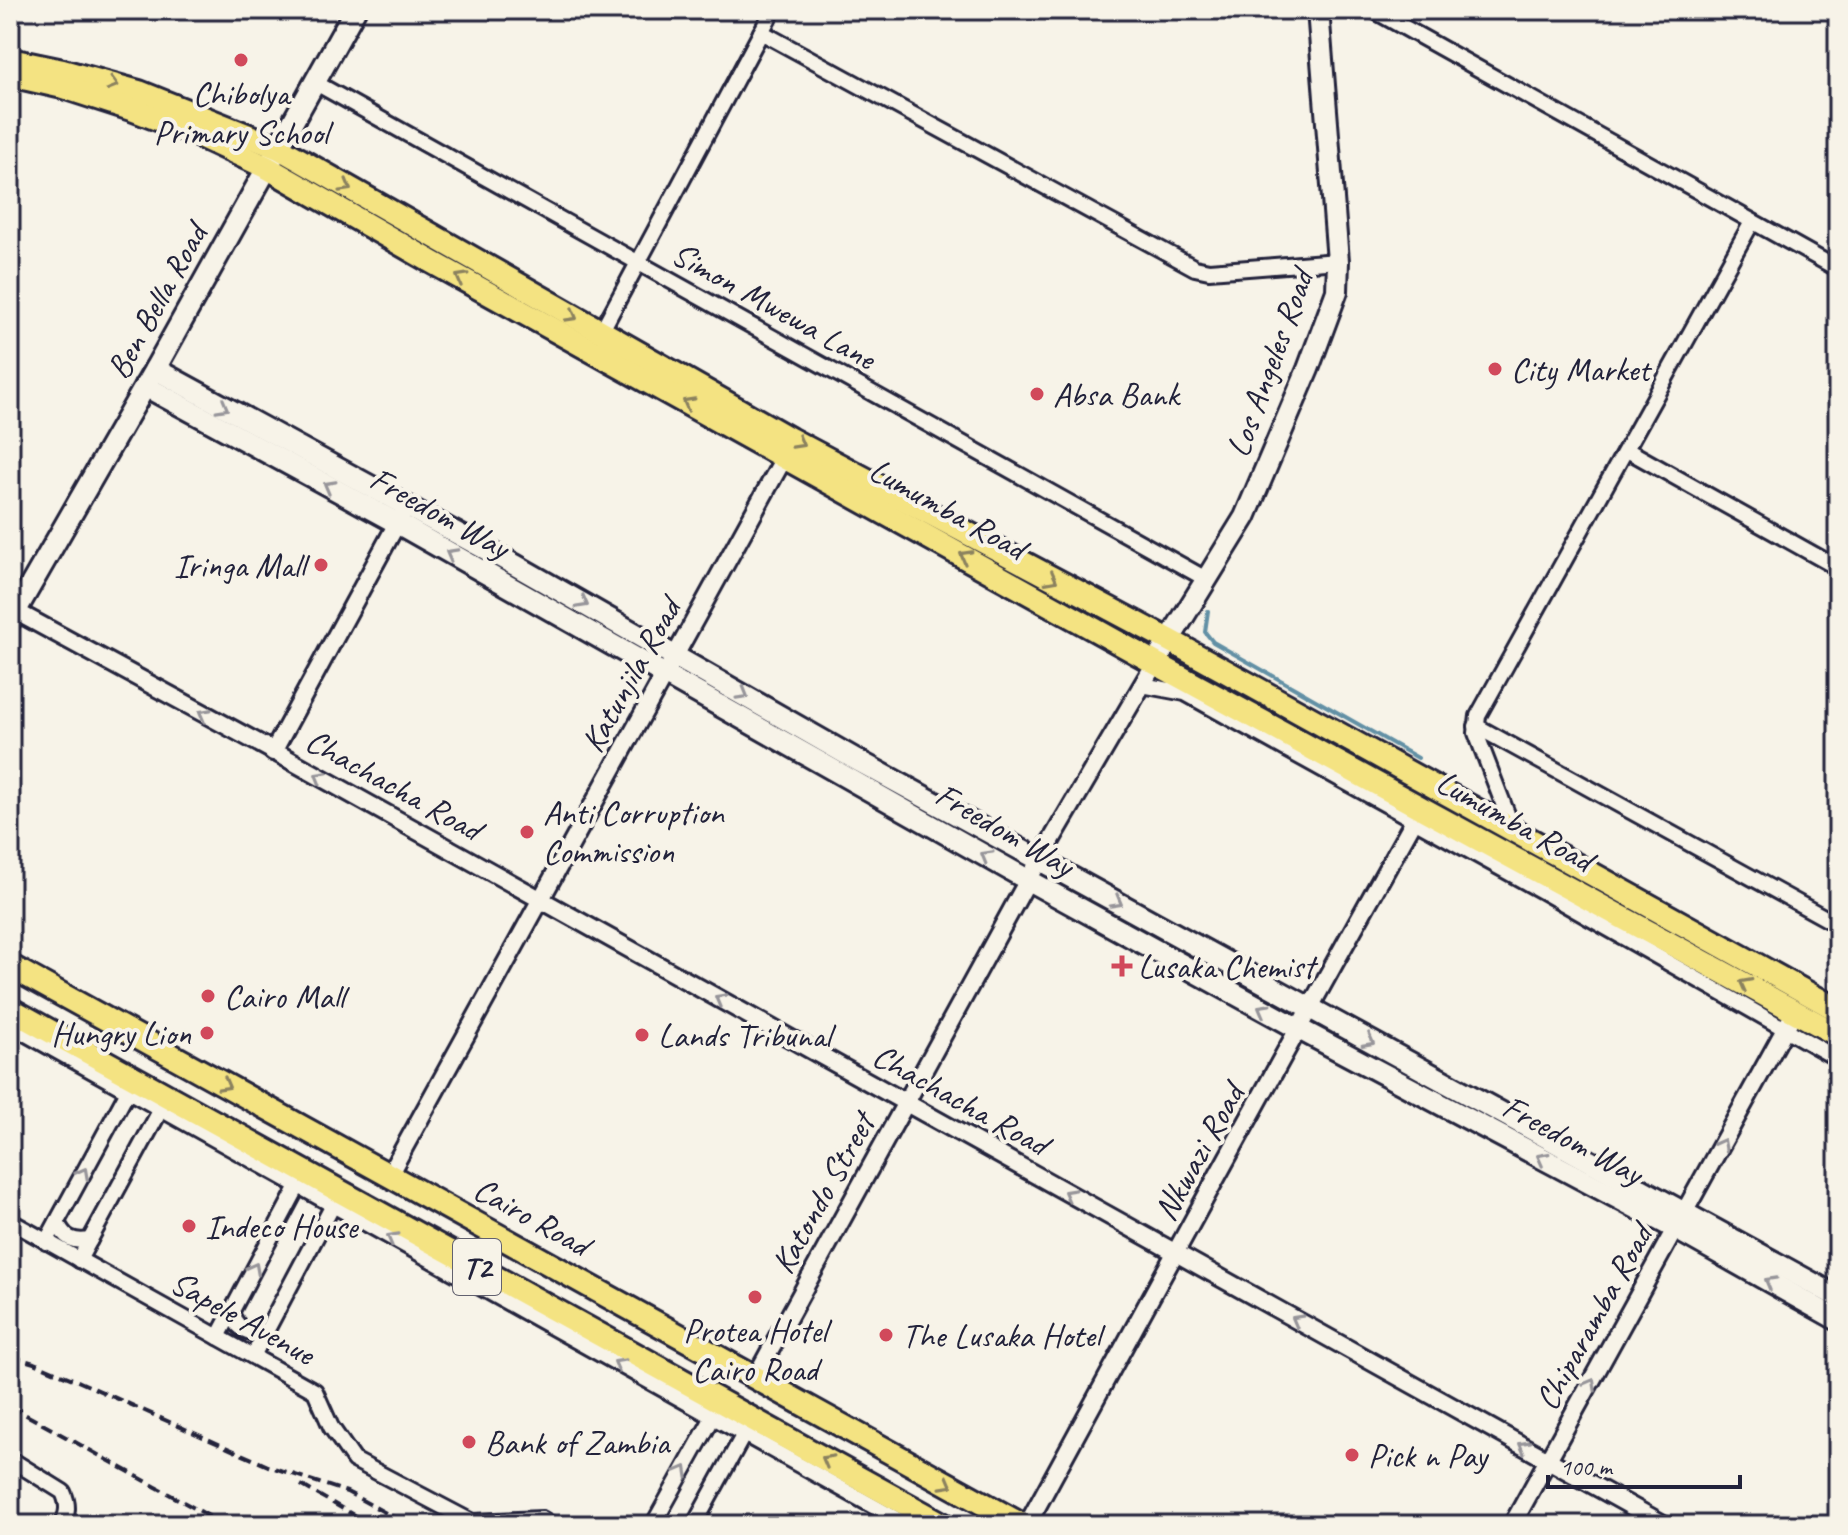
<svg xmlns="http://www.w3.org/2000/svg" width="1848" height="1535" viewBox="0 0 1848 1535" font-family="Caveat,sans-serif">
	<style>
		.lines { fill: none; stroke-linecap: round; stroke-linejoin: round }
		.stream { stroke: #6290a5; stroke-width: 4 }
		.minor-casing { stroke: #22223b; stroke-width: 20 }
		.tertiary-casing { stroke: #22223b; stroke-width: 22 }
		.secondary-casing { stroke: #22223b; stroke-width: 26 }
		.primary-casing { stroke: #22223b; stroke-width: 28 }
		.minor { stroke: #f7f3e8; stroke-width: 14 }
		.tertiary { stroke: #f7f3e8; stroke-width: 16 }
		.secondary { stroke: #f7f3e8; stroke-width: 20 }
		.primary { stroke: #f4e382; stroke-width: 22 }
		.rail { stroke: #22223b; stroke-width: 4; stroke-dasharray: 12 6; stroke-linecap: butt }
		.oneway { stroke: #8b825e }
		.oneway2 { stroke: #97959a }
		.poi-dot { fill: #d1495b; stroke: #f7f3e8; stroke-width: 3 }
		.labels { text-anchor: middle; stroke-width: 8; stroke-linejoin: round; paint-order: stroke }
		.shield { fill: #f7f3e8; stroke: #62616f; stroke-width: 2 }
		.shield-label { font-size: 32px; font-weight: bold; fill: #22223b }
		.poi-label { font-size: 34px; fill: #22223b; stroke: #f7f3e8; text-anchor: start }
		.street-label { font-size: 34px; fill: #22223b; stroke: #f7f3e8 }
	</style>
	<rect width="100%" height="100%" fill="#f7f3e8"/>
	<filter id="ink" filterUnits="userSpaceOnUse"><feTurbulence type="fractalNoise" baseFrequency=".0125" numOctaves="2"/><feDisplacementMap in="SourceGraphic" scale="16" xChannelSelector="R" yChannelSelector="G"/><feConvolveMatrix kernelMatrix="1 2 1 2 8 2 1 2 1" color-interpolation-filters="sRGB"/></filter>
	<g filter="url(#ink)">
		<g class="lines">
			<!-- stream -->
			<polyline class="stream" points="1208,611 1205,632 1213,642 1418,758"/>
			<defs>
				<g id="minor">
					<polyline points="1373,10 1838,269"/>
					<polyline points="761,32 1195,268 1209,271 1338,261"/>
					<polyline points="314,82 1206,579"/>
					<polyline points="601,332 773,10"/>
					<polyline points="1627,450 1838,568"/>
					<polyline points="1142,685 1185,693 1542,891 1838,1059"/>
					<polyline points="1476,726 1838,925"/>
					<polyline points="1514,832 1476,733 1478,716 1752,222"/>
					<polyline points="10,1025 907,1525"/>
					<polyline points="10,1221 315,1391 331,1427 354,1460 472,1522 542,1519 552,1525"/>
					<path d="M57 1222C64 1238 73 1243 90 1240"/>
					<polyline points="46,1242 128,1091"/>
					<polyline points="79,1260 161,1109"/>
					<path d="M231 1312C237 1329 247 1335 265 1332"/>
					<polyline points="218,1337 298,1186"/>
					<polyline points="253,1356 333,1205"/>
					<path d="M10 1459 63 1492C69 1505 68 1513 62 1525"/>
					<polyline points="653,1525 713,1417"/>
					<polyline points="694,1525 744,1434"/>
				</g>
				<g id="tertiary">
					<polyline points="15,611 288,759 1665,1525"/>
					<polyline points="273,752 402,514"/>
					<polyline points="389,1175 785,456"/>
					<polyline points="755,1378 1028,880 1155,663"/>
					<path d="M1027 1525C1157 1286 1287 1046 1421 808"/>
					<polyline points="1512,1525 1795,1011"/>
				</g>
				<g id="secondary">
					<polyline points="155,369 515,565 855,759 1838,1297"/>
					<polyline points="145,386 397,523 1028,880 1299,1029 1676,1229 1838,1320"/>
					<polyline points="10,621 155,369 355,10"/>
					<polyline points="1155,663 1245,517 1308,369 1337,291 1338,261 1318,10"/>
				</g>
				<g id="primary">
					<polyline points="20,62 63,71 139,92 279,148 790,439 1169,640 1838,1010"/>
					<polyline points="10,75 63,87 134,110 191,132 268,168 432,262 1155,663 1838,1035"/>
					<polyline points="10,966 1022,1525"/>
					<polyline points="10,1009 944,1525"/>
				</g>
			</defs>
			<!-- minor casing -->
			<use href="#minor" class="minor-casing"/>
			<!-- tertiary casing -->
			<use href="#tertiary" class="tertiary-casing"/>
			<!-- secondary casing -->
			<use href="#secondary" class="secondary-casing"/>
			<!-- primary casing -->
			<use href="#primary" class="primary-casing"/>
			<!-- minor -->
			<use href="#minor" class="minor"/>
			<!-- tertiary -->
			<use href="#tertiary" class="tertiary"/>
			<!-- secondary -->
			<use href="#secondary" class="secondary"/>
			<!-- primary -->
			<use href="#primary" class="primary"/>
			<!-- rail -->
			<g class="rail">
				<polyline points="10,1356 34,1363 80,1382 268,1466 347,1492 408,1525"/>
				<polyline points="10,1406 225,1525"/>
				<polyline points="301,1485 371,1525"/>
			</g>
		</g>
		<!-- one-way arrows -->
		<defs><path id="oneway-chevron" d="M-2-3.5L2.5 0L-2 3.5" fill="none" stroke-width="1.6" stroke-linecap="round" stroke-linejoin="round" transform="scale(2)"/></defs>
		<g class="oneway">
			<use href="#oneway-chevron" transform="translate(113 84) rotate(16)"/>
			<use href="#oneway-chevron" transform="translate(346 187) rotate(30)"/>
			<use href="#oneway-chevron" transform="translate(461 278) rotate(-151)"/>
			<use href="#oneway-chevron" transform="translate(572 316) rotate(29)"/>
			<use href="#oneway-chevron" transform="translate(688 403) rotate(-151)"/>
			<use href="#oneway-chevron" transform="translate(799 443) rotate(29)"/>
			<use href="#oneway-chevron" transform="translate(965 556) rotate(-151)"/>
			<use href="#oneway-chevron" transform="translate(1052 579) rotate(28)"/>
			<use href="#oneway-chevron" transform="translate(1745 984) rotate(-152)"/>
			<use href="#oneway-chevron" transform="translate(225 1085) rotate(29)"/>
			<use href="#oneway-chevron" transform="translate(827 1460) rotate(-151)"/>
			<use href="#oneway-chevron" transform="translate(947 1484) rotate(29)"/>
		</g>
		<g class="oneway2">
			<use href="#oneway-chevron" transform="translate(223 407) rotate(29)"/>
			<use href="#oneway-chevron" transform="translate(329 486) rotate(-151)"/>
			<use href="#oneway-chevron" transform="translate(451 554) rotate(-151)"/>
			<use href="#oneway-chevron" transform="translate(583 603) rotate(29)"/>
			<use href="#oneway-chevron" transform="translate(743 694) rotate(30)"/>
			<use href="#oneway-chevron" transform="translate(204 714) rotate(-151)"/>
			<use href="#oneway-chevron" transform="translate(320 777) rotate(-150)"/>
			<use href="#oneway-chevron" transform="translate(986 856) rotate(-150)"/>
			<use href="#oneway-chevron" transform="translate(1117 902) rotate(29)"/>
			<use href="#oneway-chevron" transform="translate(720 999) rotate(-151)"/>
			<use href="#oneway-chevron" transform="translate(1263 1009) rotate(-151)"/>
			<use href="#oneway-chevron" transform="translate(1369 1041) rotate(28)"/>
			<use href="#oneway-chevron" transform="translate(1722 1144) rotate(-62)"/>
			<use href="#oneway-chevron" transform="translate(1542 1158) rotate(-152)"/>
			<use href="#oneway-chevron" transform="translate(83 1173) rotate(-62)"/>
			<use href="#oneway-chevron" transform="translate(1069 1194) rotate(-151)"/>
			<use href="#oneway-chevron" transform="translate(392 1238) rotate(-151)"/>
			<use href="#oneway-chevron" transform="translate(254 1268) rotate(-62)"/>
			<use href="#oneway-chevron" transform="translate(1770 1282) rotate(-151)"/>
			<use href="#oneway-chevron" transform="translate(1297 1320) rotate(-151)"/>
			<use href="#oneway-chevron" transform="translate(619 1364) rotate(-151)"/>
			<use href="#oneway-chevron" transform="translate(1591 1384) rotate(-61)"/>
			<use href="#oneway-chevron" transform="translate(1524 1446) rotate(-151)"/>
			<use href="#oneway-chevron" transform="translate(683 1471) rotate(-61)"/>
		</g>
	</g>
	<!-- markers -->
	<g class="poi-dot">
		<circle cx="241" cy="60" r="8"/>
		<circle cx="1495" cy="369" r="8"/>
		<circle cx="1037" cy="394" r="8"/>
		<circle cx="321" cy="565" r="8"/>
		<circle cx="527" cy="832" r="8"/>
		<path d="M1118 954h8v8h8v8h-8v8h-8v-8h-8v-8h8z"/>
		<circle cx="208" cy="996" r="8"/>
		<circle cx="207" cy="1033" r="8"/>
		<circle cx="642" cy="1035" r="8"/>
		<circle cx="189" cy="1226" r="8"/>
		<circle cx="755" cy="1297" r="8"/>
		<circle cx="886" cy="1335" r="8"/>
		<circle cx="469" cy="1442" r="8"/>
		<circle cx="1352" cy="1455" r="8"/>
	</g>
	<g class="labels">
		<!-- shield labels -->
		<rect class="shield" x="453" y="1239" width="48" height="56" rx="6"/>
		<g class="shield-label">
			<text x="477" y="1278">T2</text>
		</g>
		<!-- poi labels -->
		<g class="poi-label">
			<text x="241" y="105" text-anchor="middle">Chibolya<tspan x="241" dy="39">Primary School</tspan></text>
			<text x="1511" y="381">City Market</text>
			<text x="1053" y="406">Absa Bank</text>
			<text x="305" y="577" text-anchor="end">Iringa Mall</text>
			<text x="543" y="824">Anti Corruption<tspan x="543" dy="39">Commission</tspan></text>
			<text x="1138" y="978">Lusaka Chemist</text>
			<text x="224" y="1008">Cairo Mall</text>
			<text x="191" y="1045" text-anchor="end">Hungry Lion</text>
			<text x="658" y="1047">Lands Tribunal</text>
			<text x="205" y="1238">Indeco House</text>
			<text x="755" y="1342" text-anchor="middle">Protea Hotel<tspan x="755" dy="39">Cairo Road</tspan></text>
			<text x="902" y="1347">The Lusaka Hotel</text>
			<text x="485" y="1454">Bank of Zambia</text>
			<text x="1368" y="1467">Pick n Pay</text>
		</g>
		<!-- street labels -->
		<g class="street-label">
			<text transform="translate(156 301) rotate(-61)" y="12">Ben Bella Road</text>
			<text transform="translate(774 305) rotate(29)" y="12">Simon Mwewa Lane</text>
			<text transform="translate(1269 363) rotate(-70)" y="12">Los Angeles Road</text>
			<text transform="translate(948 508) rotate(29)" y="12">Lumumba Road</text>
			<text transform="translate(440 512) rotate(29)" y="12">Freedom Way</text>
			<text transform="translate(630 675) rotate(-61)" y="12">Katunjila Road</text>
			<text transform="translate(394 784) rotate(29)" y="12">Chachacha Road</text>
			<text transform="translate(1515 820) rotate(29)" y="12">Lumumba Road</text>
			<text transform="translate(1005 829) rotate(30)" y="12">Freedom Way</text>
			<text transform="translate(961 1099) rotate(29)" y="12">Chachacha Road</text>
			<text transform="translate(1573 1139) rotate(28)" y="12">Freedom Way</text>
			<text transform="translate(1198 1152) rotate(-61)" y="12">Nkwazi Road</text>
			<text transform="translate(822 1193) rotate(-61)" y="12">Katondo Street</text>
			<text transform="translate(532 1216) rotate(29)" y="12">Cairo Road</text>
			<text transform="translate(243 1317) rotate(29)" y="12">Sapele Avenue</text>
			<text transform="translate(1593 1317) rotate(-61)" y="12">Chiparamba Road</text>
		</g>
	</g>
	<!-- margin -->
	<rect width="1848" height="1535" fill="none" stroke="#f7f3e8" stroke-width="40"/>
	<rect x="20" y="20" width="1808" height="1495" fill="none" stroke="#22223b" stroke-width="3" filter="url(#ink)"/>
	<!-- scale -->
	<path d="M1548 1475v12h192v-12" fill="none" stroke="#22223b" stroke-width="4"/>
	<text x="1560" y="1475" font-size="24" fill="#22223b" stroke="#f7f3e8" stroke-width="6" paint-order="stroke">100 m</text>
</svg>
